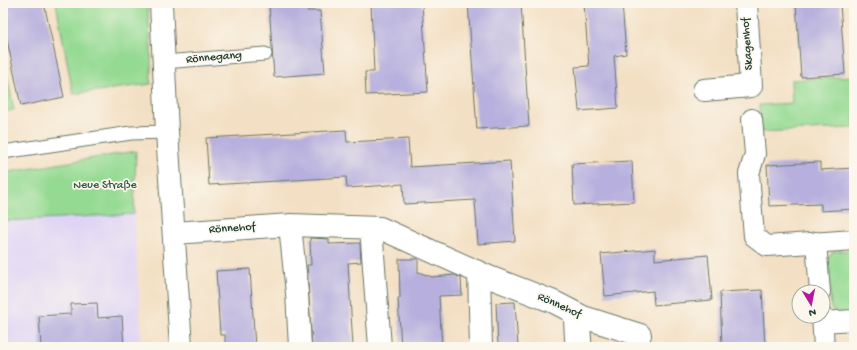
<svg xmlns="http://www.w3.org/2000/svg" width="857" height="350" font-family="'Gochi Hand',sans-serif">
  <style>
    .built { fill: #dfd4f5 }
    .green { fill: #95da93; stroke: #5a8c64 }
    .building { fill: #b7b0de }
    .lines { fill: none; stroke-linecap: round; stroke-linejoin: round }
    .service-casing { stroke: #697666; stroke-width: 15 }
    .pedestrian-casing { stroke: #697666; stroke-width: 22 }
    .minor-casing { stroke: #697666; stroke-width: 24 }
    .service { stroke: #fff; stroke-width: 13 }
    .pedestrian { stroke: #fff; stroke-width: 20 }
    .minor { stroke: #fff; stroke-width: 22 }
    .labels { text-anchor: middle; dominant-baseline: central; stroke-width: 3.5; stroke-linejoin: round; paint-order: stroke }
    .street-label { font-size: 12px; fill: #1f3d34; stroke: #fbf7ec }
    .park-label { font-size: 12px; fill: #375c47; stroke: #fbf7ec }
  </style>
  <rect width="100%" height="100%" fill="#fbf7ec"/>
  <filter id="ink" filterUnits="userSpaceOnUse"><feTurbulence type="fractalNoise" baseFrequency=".025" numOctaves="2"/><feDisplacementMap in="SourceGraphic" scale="8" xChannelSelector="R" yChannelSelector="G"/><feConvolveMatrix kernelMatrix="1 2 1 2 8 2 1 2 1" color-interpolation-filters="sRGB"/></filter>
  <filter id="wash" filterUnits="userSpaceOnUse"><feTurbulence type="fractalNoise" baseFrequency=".012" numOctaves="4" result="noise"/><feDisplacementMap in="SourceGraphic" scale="16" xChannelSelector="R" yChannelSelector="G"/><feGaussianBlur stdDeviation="0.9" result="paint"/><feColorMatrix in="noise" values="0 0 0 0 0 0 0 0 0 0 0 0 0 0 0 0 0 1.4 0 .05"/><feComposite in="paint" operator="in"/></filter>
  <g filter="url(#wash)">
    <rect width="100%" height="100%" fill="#f3dfc3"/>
    <path class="built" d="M134 214 142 347H3V221Z"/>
    <path class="green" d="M56 3H147L151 47V84L73 94Z
      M3 56 14 110 3 112Z
      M854 76V128L761 132 759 105 792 103 791 80Z
      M136 151 134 214 3 221V173Z
      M854 250V315L840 316 831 309 828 258 834 251Z"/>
    <g id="blocks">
      <path class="building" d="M3 3H44L64 97 21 106 3 21Z
        M269 3H307V11H320L325 73 274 77Z
        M371 3H422L428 92 366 95 365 72H374Z
        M468 3H521L529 126 477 129Z
        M584 3H622L626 54 614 56 618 108 579 111 575 67 589 66Z
        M796 3H840L845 74 801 77Z
        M346 130 347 142 408 139 410 167 510 161 515 241 478 244 475 200 404 204 403 184 347 188 346 177 209 185 206 138Z
        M632 161 634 202 574 205 572 164Z
        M820 162V170L854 168V209L821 211V204L769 206 767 165Z
        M310 238 329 239V244L360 243 361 262 348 263 353 347H312L307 265H311Z
        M655 249V260L708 255 712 300 654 305 653 291 605 296 601 254Z
        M399 259H418V272L432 277 455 275 461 278 462 295 439 296 442 347H401L398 298H400Z
        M250 269 255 347H225V335H220L216 271Z
        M762 290 765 347H722L720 292Z
        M515 302 518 347H498L496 303Z
        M97 303 98 318 122 316 124 347H41L39 316 71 314V304Z"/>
    </g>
  </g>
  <g filter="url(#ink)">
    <use href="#blocks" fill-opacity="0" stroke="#697666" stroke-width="1"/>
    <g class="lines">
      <g class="service-casing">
        <path id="service" d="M164 62 265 54
          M3 152 131 133 167 132
          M570 311 572 347
          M583 317 585 347"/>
      </g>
      <g class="pedestrian-casing">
        <path id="pedestrian" d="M752 119 755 154 749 174 754 236 767 246 854 240
          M816 242 820 292
          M822 316 824 347
          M822 322 854 320"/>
      </g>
      <g class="minor-casing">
        <path id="minor" d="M161 3 167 132 181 347
          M704 90 751 86 746 3
          M290 225 297 293 300 347
          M371 228 380 347
          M174 233 290 225 380 228 489 277 554 302 583 317 640 335
          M479 272 481 347"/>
      </g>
      <use href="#service" class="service"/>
      <use href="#pedestrian" class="pedestrian"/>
      <use href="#minor" class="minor"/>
    </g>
  </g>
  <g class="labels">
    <g class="street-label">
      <text transform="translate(748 44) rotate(-94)">Skagenhof</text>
      <text transform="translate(214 58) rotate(-5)">Rönnegang</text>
      <text transform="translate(232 229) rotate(-4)">Rönnehof</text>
      <text transform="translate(559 306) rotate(24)">Rönnehof</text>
    </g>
    <g class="park-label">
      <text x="105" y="186">Neue Straße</text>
    </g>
  </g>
  <rect width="857" height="350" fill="none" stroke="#fbf7ec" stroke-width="16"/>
  <g transform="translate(811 304) rotate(170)"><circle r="19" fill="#fbf7ec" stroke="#a3ada2"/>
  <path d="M0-3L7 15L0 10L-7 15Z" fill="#b5179e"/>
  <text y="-6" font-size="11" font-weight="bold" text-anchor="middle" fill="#1f3d34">N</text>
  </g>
</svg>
